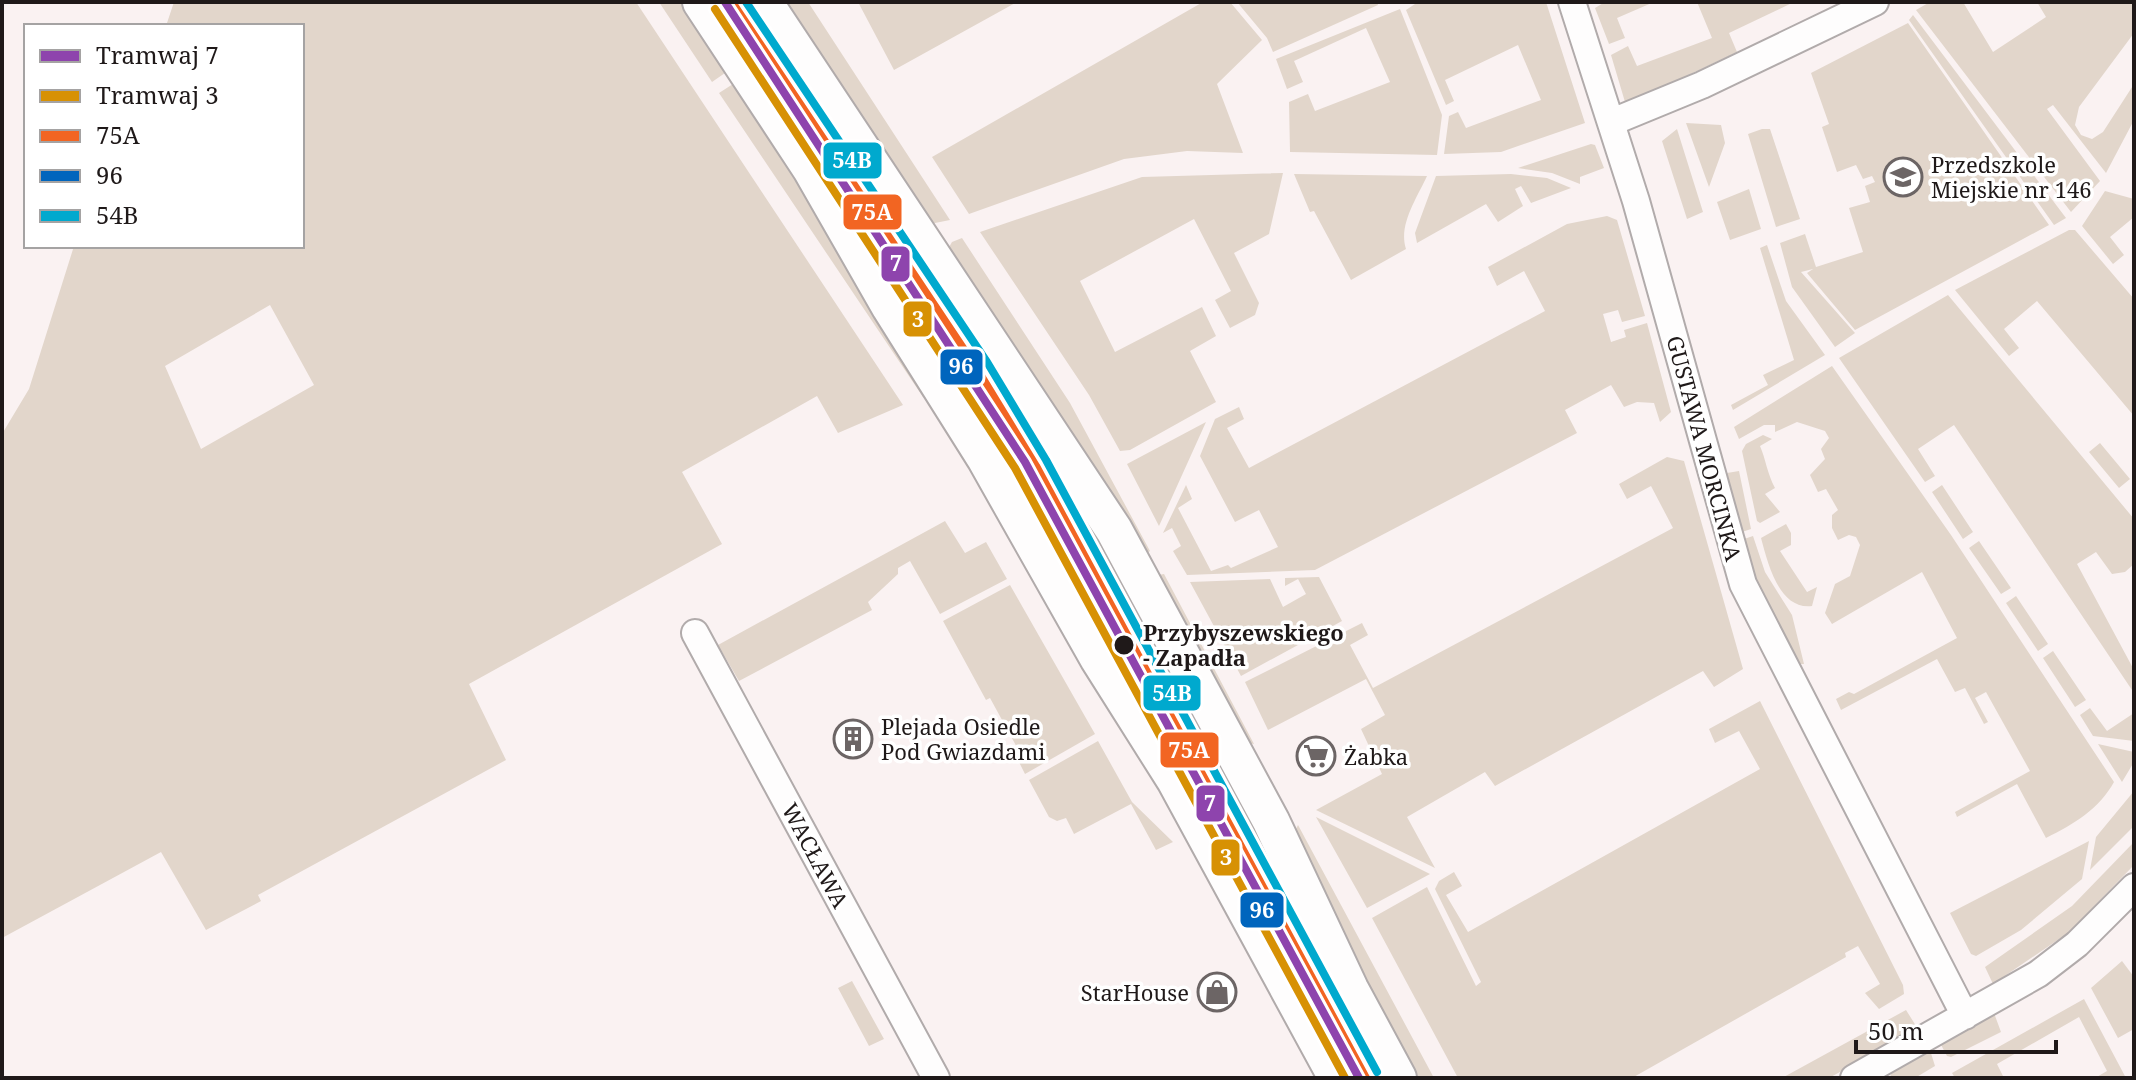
<svg xmlns="http://www.w3.org/2000/svg" width="2136" height="1080" font-family="'Noto Serif',serif">
  <style>
    .green { fill: #e2d6cb; fill-rule: evenodd }
    .lines { fill: none; stroke-linecap: round; stroke-linejoin: round }
    .minor-casing { stroke: #b1abab; stroke-width: 30 }
    .secondary-casing { stroke: #b1abab; stroke-width: 40 }
    .minor { stroke: #fefdfd; stroke-width: 26 }
    .secondary { stroke: #fefdfd; stroke-width: 36 }
    .bus-1-casing { stroke: #fff; stroke-width: 14 }
    .bus-2-casing { stroke: #fff; stroke-width: 14 }
    .bus-3-casing { stroke: #fff; stroke-width: 14 }
    .bus-1 { stroke: #f26522; stroke-width: 8 }
    .bus-2 { stroke: #0065bd; stroke-width: 8 }
    .bus-3 { stroke: #00a9ce; stroke-width: 8 }
    .tram-1-casing { stroke: #fff; stroke-width: 14 }
    .tram-2-casing { stroke: #fff; stroke-width: 14 }
    .tram-1 { stroke: #8e44ad; stroke-width: 8 }
    .tram-2 { stroke: #d79104; stroke-width: 8 }
    .stop-dot { fill: #1f1919; stroke: #fff; stroke-width: 3 }
    .labels { text-anchor: middle; dominant-baseline: central; stroke-width: 7; stroke-linejoin: round; paint-order: stroke }
    .poi-label { font-size: 22px; fill: #1f1919; stroke: #fff; text-anchor: start }
    .street-label { font-size: 22px; fill: #1f1919; stroke: #fff }
    .stop-label { font-size: 22px; font-weight: bold; fill: #1f1919; stroke: #fff; text-anchor: start }
    .line-badge { stroke: #fff; stroke-width: 3 }
    .badge-label { font-size: 22px; text-anchor: middle; font-weight: bold; fill: #fff }
  </style>
  <rect width="100%" height="100%" fill="#faf2f2"/>
  <path class="green" d="M174 2H636L903 405 838 433 817 396 682 472 722 544 469 684 506 760 258 895 261 901 206 930 161 852 2 938V434L29 389 74 246H302V26H166ZM270 305 314 385 201 449 165 366Z
    M659 2H681L725 73 712 82Z
    M785 2H808L950 220 930 224Z
    M858 2H1017L894 70Z
    M1203 2H1230L1262 40 1217 84 1243 153 1187 151 1124 159 969 214 932 157Z
    M1237 2H1377L1378 5 1273 52 1267 38Z
    M1418 2H1546L1585 123 1501 152 1444 154 1449 116 1458 112 1466 128 1541 100 1518 45 1445 80 1454 101 1446 105 1406 10Z
    M1605 2H1654L1617 18 1625 38 1609 44 1595 8Z
    M1697 2H1794L1729 33 1737 52 1632 102H1625L1611 55 1628 46 1637 66 1712 38Z
    M1930 2H1963L1993 52 2046 17 2037 2H2134V33L2079 107 2075 125 2081 135 2092 139 2103 132 2134 84V120L2106 173 2053 105 2047 109 2100 181 2071 212 1916 10Z
    M1400 9 1442 115 1437 155 1290 152 1289 102 1308 94 1315 111 1390 82 1366 28 1294 61 1303 82 1287 89 1276 59Z
    M1913 15 2066 218 2054 225 1909 20Z
    M1908 23 2049 225 1855 330 1807 273 1813 269 1801 272 1855 333 1835 347 1792 287 1780 243 1805 234 1816 267 1863 252 1849 208 1870 202 1865 186 1875 182 1872 176 1863 179 1856 165 1837 172 1822 127 1829 124 1811 73Z
    M733 84 810 197 925 396 923 397 719 93Z
    M1686 123 1721 125 1725 143 1709 187Z
    M1677 129 1703 212 1687 219 1662 141Z
    M1762 129H1770L1800 219 1776 227 1748 134Z
    M1591 144 1595 145 1604 168 1580 177V184L1552 173 1518 168Z
    M1283 173 1269 234 1234 253 1259 303 1255 315 1230 328 1215 300 1231 291 1194 219 1080 281 1115 352 1202 307 1216 336 1190 351 1216 402 1130 450 1120 451 1089 395 980 232 1142 177Z
    M1294 174 1427 176C1417 198 1398 225 1406 249L1351 280 1314 211 1310 212Z
    M1511 174 1547 178 1571 188 1531 203 1521 186 1515 189 1523 206 1498 222 1486 204 1417 243 1415 233 1436 176Z
    M1749 189 1761 229 1730 240 1717 202Z
    M2105 191 2134 199V217L2110 237 2124 255 2113 264 2082 226Z
    M1607 216 1617 220 1645 316 1622 322 1618 310 1603 314 1611 342 1626 337 1624 330 1647 323 1671 412 1660 422 1654 403 1637 402 1624 407 1611 385 1565 410 1577 433 1315 570 1187 575 1173 551 1181 546 1172 528 1163 533 1186 485 1192 499 1178 508 1211 571 1228 565 1231 568 1278 547 1259 510 1235 522 1200 456 1215 419 1239 407 1244 419 1227 428 1249 468 1545 311 1524 271 1497 286 1488 267 1567 224Z
    M2069 230H2075L2134 299V416L2037 301 2004 329 2019 348 2009 356 1955 290Z
    M962 238 1070 403 1150 551 1146 554 948 249 952 242Z
    M1767 245 1786 301 1825 355 1733 410 1731 405 1768 385 1763 375 1794 360 1760 248Z
    M1948 295 2134 519V564L2125 572 2112 574 2096 552 2077 564 2134 670V693L1954 425 1918 449 1935 476 1925 482 1839 358Z
    M1832 366 1951 535 2114 782C2099 809 2074 824 2046 838L2017 784 1957 817 1955 812 2030 771 1986 692 1975 698 1988 722 1984 724 1965 688 1955 692 1937 659 1841 710 1836 699 1849 692 1854 694 1957 638 1922 572 1832 624 1825 613 1835 584 1850 576 1860 545 1856 537 1849 535 1838 540 1832 528V515L1838 510 1826 489 1818 492 1810 475 1825 459 1821 449 1829 438 1825 431 1797 422 1775 432V425H1764L1739 439 1734 427Z
    M1206 422 1159 526 1127 464Z
    M1763 435 1772 439 1760 446C1766 460 1767 473 1775 488L1765 494 1780 512 1760 523 1757 521 1742 451 1746 444Z
    M2100 443 2130 479 2119 488 2089 452Z
    M1667 457 1684 461 1743 669 1714 687 1703 671 1495 786 1485 772 1407 817 1435 868 1316 810 1382 774 1361 729 1385 715 1366 679 1268 730 1245 682 1362 623 1368 635 1350 645 1373 688 1673 528 1651 486 1627 499 1619 484Z
    M1739 471 1751 529 1742 532 1727 473Z
    M1942 485 1973 532 1963 539 1932 492Z
    M945 521 965 553 986 542 1007 579 940 614 910 561 898 568V574L868 602 872 610 739 681 718 645Z
    M1786 524 1791 533V545L1780 551 1807 592 1817 587 1812 606C1779 610 1768 564 1761 538Z
    M1753 536 1765 572 1792 615 1804 664H1800L1753 573 1744 539Z
    M1979 541 2011 588 2001 594 1969 548Z
    M1164 574 1254 744 1249 743 1158 575Z
    M1319 577 1342 621 1241 676 1190 582 1270 579 1283 607 1306 594 1298 579 1285 586V578Z
    M1010 585 1095 734 1025 774 1016 756 1020 753 990 698 986 700 943 621Z
    M2016 596 2048 644 2038 651 2006 603Z
    M2053 651 2086 700 2075 707 2043 658Z
    M1760 701 1903 985 1904 994 1879 1009 1865 993 1880 984 1858 946 1845 953 1846 957 1632 1078H1458L1372 918 1427 887 1476 986 1481 982 1435 889 1439 881 1454 872 1462 886 1446 895 1468 932 1760 769 1739 731 1715 743 1709 729Z
    M2090 708 2107 731 2134 713V741L2093 736 2080 715Z
    M1098 741 1132 802 1173 842 1156 850 1131 804 1074 834 1066 818 1057 821 1049 817 1029 780Z
    M2098 744 2134 752V762L2122 782Z
    M2134 791V826L2090 870 2096 837Z
    M1316 817 1430 874 1367 908Z
    M1298 825 1434 1078H1415L1364 983 1294 833Z
    M2089 841 2082 879 2021 930 1976 956 1971 954 1950 913Z
    M2134 842V865L2068 933 1993 984 1985 967 2072 906Z
    M2122 961 2134 977V1029L2118 1038 2091 988Z
    M852 981 884 1039 869 1046 838 988Z
    M2084 999 2126 1078H2095L2107 1071 2079 1017 1997 1064 2004 1078H1955L1952 1073Z
    M1906 1010 1918 1029 1829 1078H1782Z
    M1994 1013 2001 1032 1951 1057 1947 1056 1940 1043Z
    M1930 1050 1935 1066 1915 1078H1890L1892 1070Z"/>
  <g class="lines">
    <g class="minor-casing">
      <path id="minor" d="M1572 2 1636 201 1743 584 1965 1016
        M1612 122 1702 85 1875 2
        M695 633 936 1078
        M1854 1078 2038 974 2077 944 2134 887"/>
    </g>
    <g class="secondary-casing">
      <path id="secondary" d="M701 2 811 169 890 307 985 458 1098 658 1175 780 1337 1078
        M764 2 1114 530 1271 821 1350 989 1398 1078"/>
    </g>
    <use href="#minor" class="minor"/>
    <use href="#secondary" class="secondary"/>
    <g class="bus-1-casing">
      <path id="bus-1" d="M732 2 977 369 1036 466 1366 1078"/>
    </g>
    <g class="bus-2-casing">
      <path id="bus-2" d="M722 9 967 375 1026 472 1352 1078"/>
    </g>
    <g class="bus-3-casing">
      <path id="bus-3" d="M746 2 987 362 1046 460 1377 1072"/>
    </g>
    <use href="#bus-1" class="bus-1"/>
    <use href="#bus-2" class="bus-2"/>
    <use href="#bus-3" class="bus-3"/>
    <g class="tram-1-casing">
      <path id="tram-1" d="M725 2 1025 462 1359 1078"/>
    </g>
    <g class="tram-2-casing">
      <path id="tram-2" d="M715 9 1015 468 1345 1078"/>
    </g>
    <use href="#tram-1" class="tram-1"/>
    <use href="#tram-2" class="tram-2"/>
  </g>
  <defs>
    <g id="school-ring" transform="scale(2)"><circle r="9.5" fill="#fff" stroke="#6c6565" stroke-width="1.5"/><path d="M0-5L7-2L0 1L-7-2ZM-4 1L0 2.5L4 1V4Q0 6-4 4Z" fill="#6c6565"/></g>
    <g id="building-ring" transform="scale(2)"><circle r="9.5" fill="#fff" stroke="#6c6565" stroke-width="1.5"/><path d="M-4-6H4V6H1V3H-1V6H-4ZM-2.5-4.3h1.7v1.8h-1.7ZM.8-4.3h1.7v1.8H.8ZM-2.5-1h1.7V.8h-1.7ZM.8-1h1.7V.8H.8Z" fill="#6c6565"/></g>
    <g id="supermarket-ring" transform="scale(2)"><circle r="9.5" fill="#fff" stroke="#6c6565" stroke-width="1.5"/><path d="M-6-5.5h2.5l.6 2H6L4.5 2H-2.5L-4.4-4H-6ZM-1.5 3.2a1.3 1.3 0 1 0 .1 0ZM3 3.2a1.3 1.3 0 1 0 .1 0Z" fill="#6c6565"/></g>
    <g id="shop-ring" transform="scale(2)"><circle r="9.5" fill="#fff" stroke="#6c6565" stroke-width="1.5"/><path d="M-5-2.5h2.3a2.7 3.5 0 0 1 5.4 0H5L5.5 6h-11ZM-1.5-2.5h3a1.5 2.3 0 0 0-3 0Z" fill="#6c6565"/></g>
  </defs>
  <g fill-rule="evenodd">
    <use href="#school-ring" x="1903" y="177"/>
    <use href="#building-ring" x="853" y="739"/>
    <use href="#supermarket-ring" x="1316" y="756"/>
    <use href="#shop-ring" x="1217" y="992"/>
  </g>
  <circle class="stop-dot" cx="1124" cy="645" r="11"/>
  <g class="labels">
    <g class="poi-label">
      <text x="1931" y="164">Przedszkole<tspan x="1931" dy="25">Miejskie nr 146</tspan></text>
      <text x="881" y="726">Plejada Osiedle<tspan x="881" dy="25">Pod Gwiazdami</tspan></text>
      <text x="1344" y="756">Żabka</text>
      <text x="1189" y="992" text-anchor="end">StarHouse</text>
    </g>
    <g class="street-label">
      <text transform="translate(1705 448) rotate(75)">GUSTAWA MORCINKA</text>
      <text transform="translate(816 855) rotate(62)">WACŁAWA</text>
    </g>
    <g class="stop-label">
      <text x="1143" y="632">Przybyszewskiego<tspan x="1143" dy="25">- Zapadła</tspan></text>
    </g>
  </g>
  <g class="line-badge">
    <rect x="822" y="141" width="61" height="39" rx="8" fill="#00a9ce"/>
    <rect x="842" y="193" width="61" height="38" rx="8" fill="#f26522"/>
    <rect x="880" y="245" width="31" height="38" rx="8" fill="#8e44ad"/>
    <rect x="902" y="300" width="31" height="38" rx="8" fill="#d79104"/>
    <rect x="939" y="348" width="45" height="38" rx="8" fill="#0065bd"/>
    <rect x="1142" y="674" width="60" height="38" rx="8" fill="#00a9ce"/>
    <rect x="1159" y="731" width="61" height="38" rx="8" fill="#f26522"/>
    <rect x="1195" y="784" width="31" height="39" rx="8" fill="#8e44ad"/>
    <rect x="1210" y="838" width="31" height="39" rx="8" fill="#d79104"/>
    <rect x="1239" y="891" width="46" height="38" rx="8" fill="#0065bd"/>
  </g>
  <g class="badge-label">
    <text x="852" y="168">54B</text>
    <text x="872" y="220">75A</text>
    <text x="896" y="271">7</text>
    <text x="918" y="327">3</text>
    <text x="961" y="374">96</text>
    <text x="1172" y="701">54B</text>
    <text x="1189" y="758">75A</text>
    <text x="1210" y="811">7</text>
    <text x="1226" y="865">3</text>
    <text x="1262" y="918">96</text>
  </g>
  <rect width="2136" height="1080" fill="none" stroke="#1f1919" stroke-width="8"/>
  <rect x="24" y="24" width="280" height="224" fill="#ffffff" stroke="#a5a3a3" stroke-width="2"/>
  <rect x="40" y="50" width="40" height="12" fill="#8e44ad" stroke="#a5a3a3" stroke-width="2"/>
  <text x="96" y="64" font-size="24" fill="#1f1919">Tramwaj 7</text>
  <rect x="40" y="90" width="40" height="12" fill="#d79104" stroke="#a5a3a3" stroke-width="2"/>
  <text x="96" y="104" font-size="24" fill="#1f1919">Tramwaj 3</text>
  <rect x="40" y="130" width="40" height="12" fill="#f26522" stroke="#a5a3a3" stroke-width="2"/>
  <text x="96" y="144" font-size="24" fill="#1f1919">75A</text>
  <rect x="40" y="170" width="40" height="12" fill="#0065bd" stroke="#a5a3a3" stroke-width="2"/>
  <text x="96" y="184" font-size="24" fill="#1f1919">96</text>
  <rect x="40" y="210" width="40" height="12" fill="#00a9ce" stroke="#a5a3a3" stroke-width="2"/>
  <text x="96" y="224" font-size="24" fill="#1f1919">54B</text>
  <path d="M1856 1040v12h200v-12" fill="none" stroke="#1f1919" stroke-width="4"/>
  <text x="1868" y="1040" font-size="24" fill="#1f1919" stroke="#ffffff" stroke-width="6" paint-order="stroke">50 m</text>
</svg>
